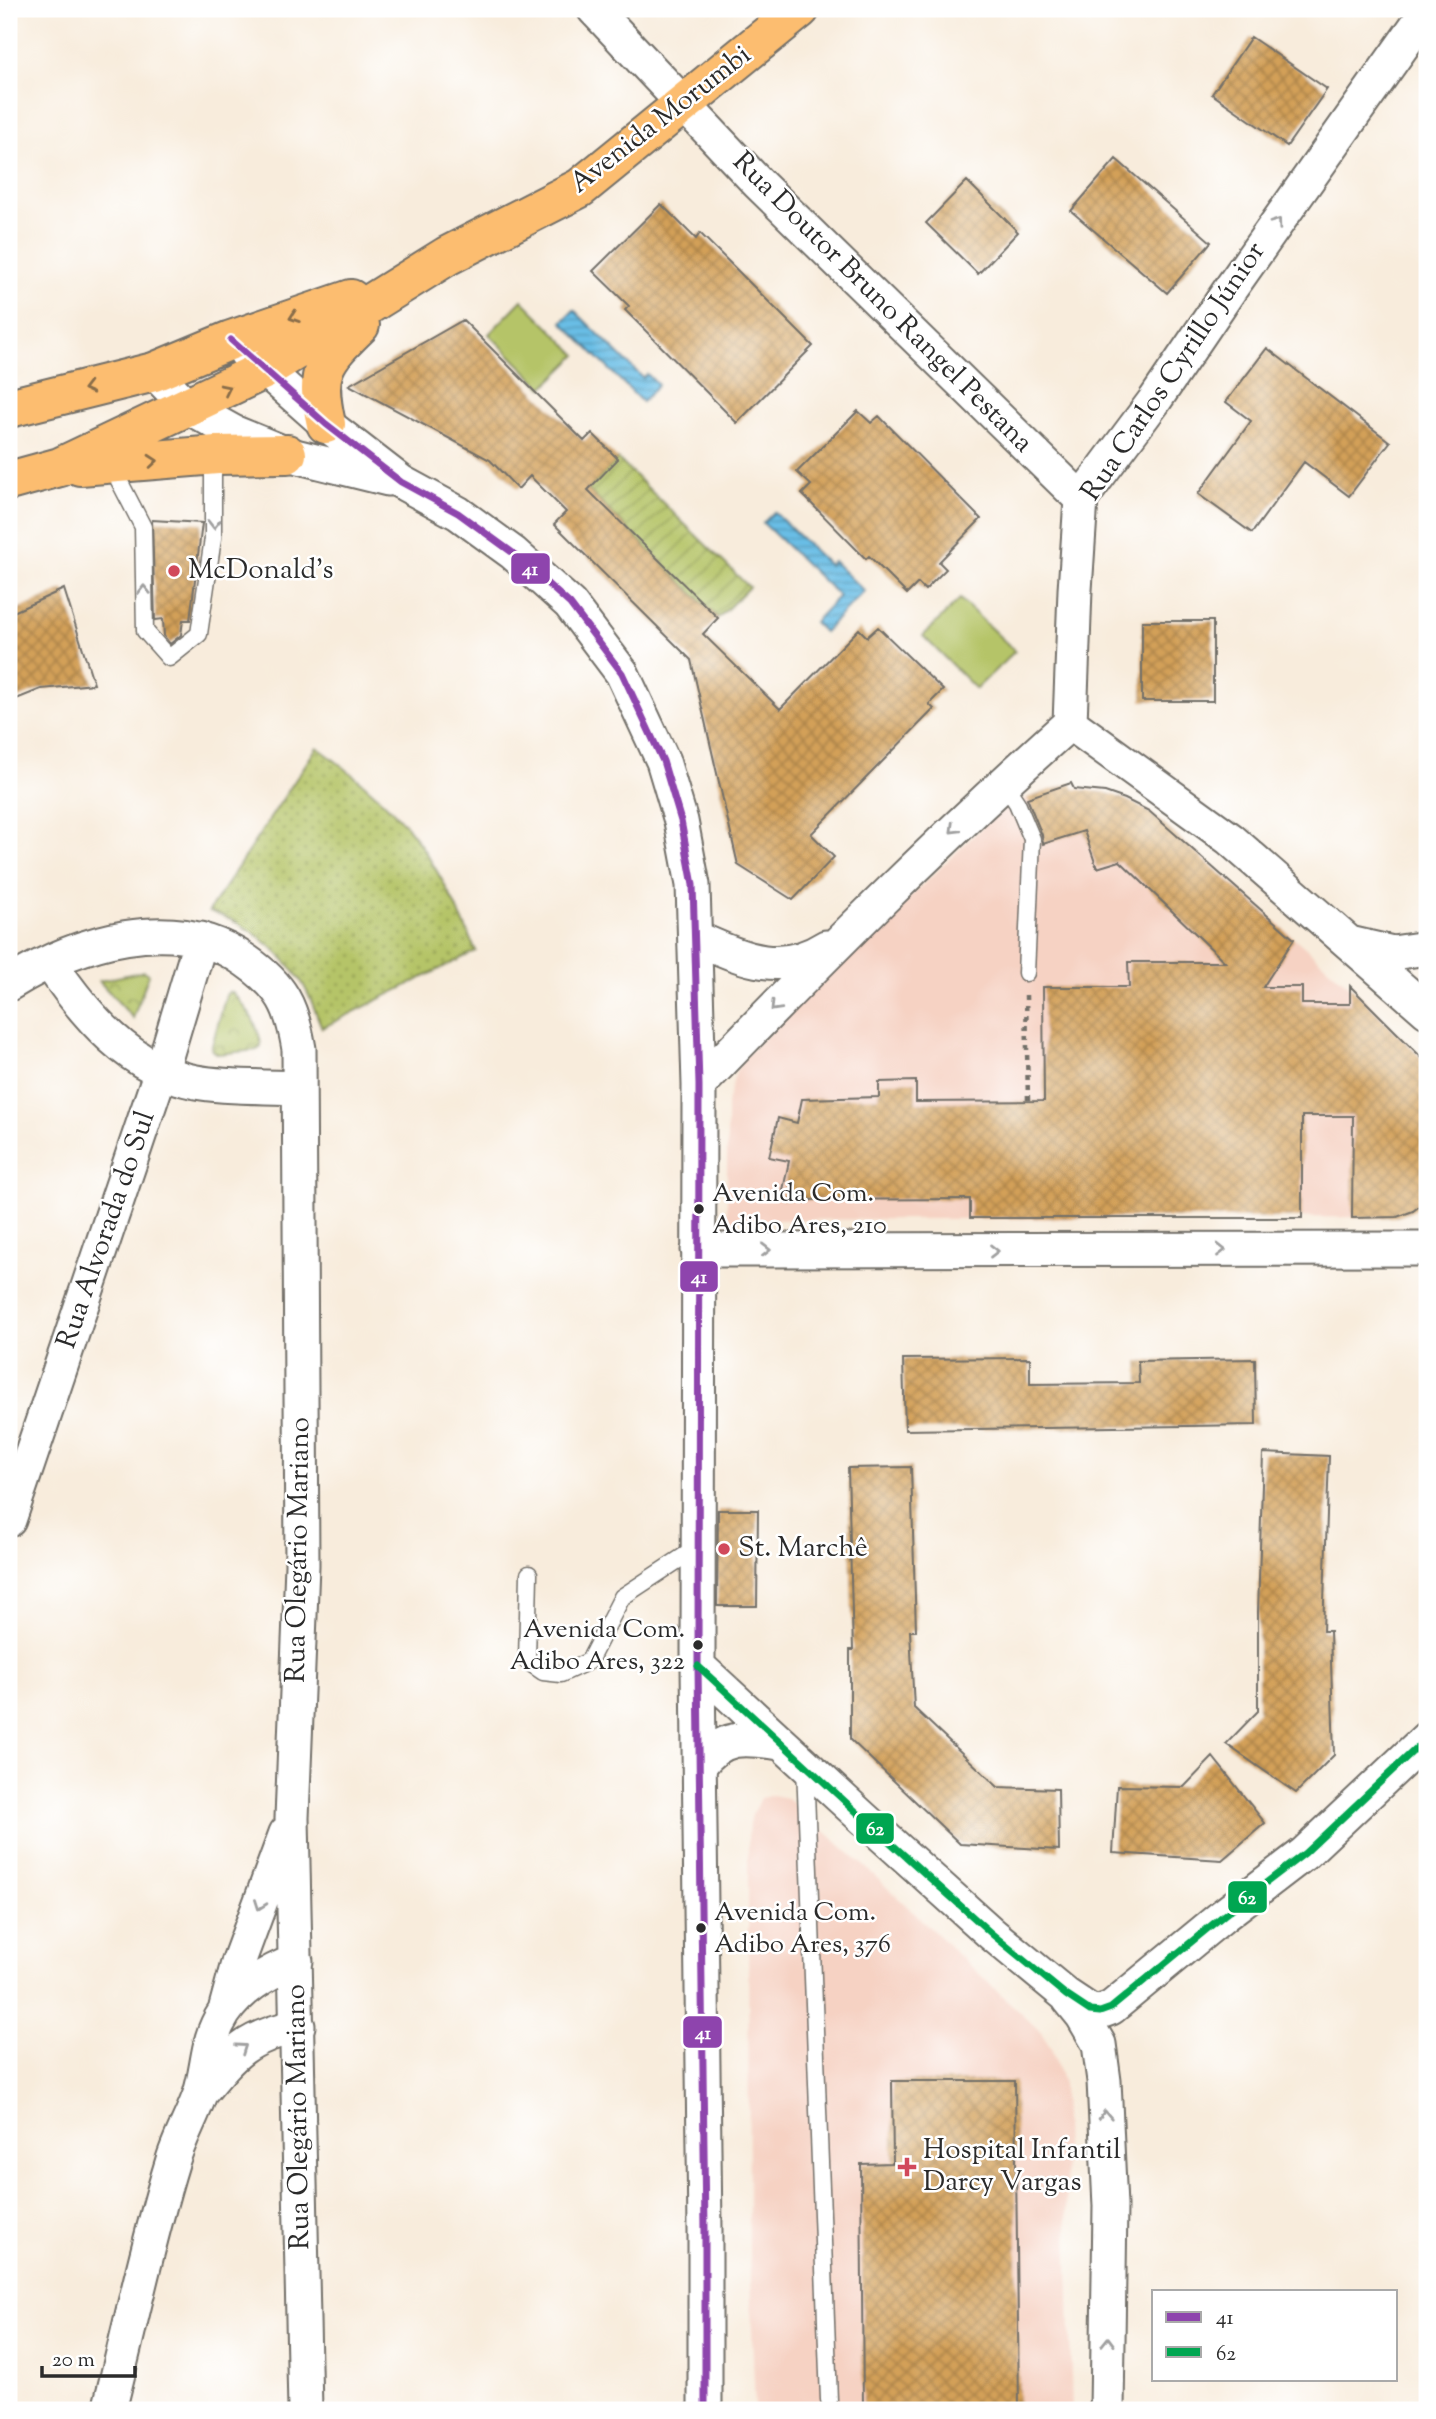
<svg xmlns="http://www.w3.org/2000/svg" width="1436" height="2419" font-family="'Sorts Mill Goudy',serif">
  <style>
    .built { fill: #f6d2c3 }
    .grass { fill: url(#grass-dots); stroke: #707849; stroke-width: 2 }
    .park { fill: url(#park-crowns); stroke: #707849; stroke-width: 2 }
    .garden { fill: url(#garden-furrows); stroke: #707849; stroke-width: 2 }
    .pitch { fill: #b5c467; stroke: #707849; stroke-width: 2 }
    .water { fill: url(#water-rules); stroke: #4a7488; stroke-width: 2 }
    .building { fill: url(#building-cross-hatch) }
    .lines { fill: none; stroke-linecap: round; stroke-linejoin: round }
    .lane-casing { stroke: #736f69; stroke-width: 19 }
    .street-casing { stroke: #736f69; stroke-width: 37 }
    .primary-casing { stroke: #736f69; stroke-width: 42 }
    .path { stroke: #736f69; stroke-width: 4.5; stroke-dasharray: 5 5; stroke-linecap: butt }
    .lane { stroke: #fff; stroke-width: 16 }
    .street { stroke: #fff; stroke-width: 33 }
    .primary { stroke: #fcbd6f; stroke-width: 38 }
    .bus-1-casing { stroke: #fff; stroke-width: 12 }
    .bus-2-casing { stroke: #fff; stroke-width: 12 }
    .bus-1 { stroke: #8e44ad; stroke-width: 7 }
    .bus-2 { stroke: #00a651; stroke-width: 7 }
    .oneway { stroke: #a0a0a0 }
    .oneway2 { stroke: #896d4a }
    .poi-dot { fill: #d1495b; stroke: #fff; stroke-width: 2.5 }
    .bus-dot { fill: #2b2b2b; stroke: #fff; stroke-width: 2.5 }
    .labels { text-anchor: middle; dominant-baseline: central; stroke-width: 5; stroke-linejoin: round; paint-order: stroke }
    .bus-label { font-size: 26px; fill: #2b2b2b; stroke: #fff; text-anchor: start }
    .street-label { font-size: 28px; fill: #2b2b2b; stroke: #fff }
    .poi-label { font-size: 28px; fill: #2b2b2b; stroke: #fff; text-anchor: start }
    .line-badge { stroke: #fff; stroke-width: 2.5 }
    .badge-label { font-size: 19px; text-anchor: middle; font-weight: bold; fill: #fff }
  </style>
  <defs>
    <pattern id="grass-dots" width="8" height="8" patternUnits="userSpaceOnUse" patternTransform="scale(1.75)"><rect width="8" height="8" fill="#b5c467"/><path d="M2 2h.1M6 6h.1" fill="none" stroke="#939f55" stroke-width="1.8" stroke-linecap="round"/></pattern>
    <pattern id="park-crowns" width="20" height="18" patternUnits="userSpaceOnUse" patternTransform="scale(1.75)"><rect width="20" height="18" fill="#b5c467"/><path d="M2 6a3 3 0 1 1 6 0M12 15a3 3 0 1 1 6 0" fill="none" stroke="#939f55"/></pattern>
    <pattern id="garden-furrows" width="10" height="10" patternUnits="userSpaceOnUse" patternTransform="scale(1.75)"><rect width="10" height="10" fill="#b5c467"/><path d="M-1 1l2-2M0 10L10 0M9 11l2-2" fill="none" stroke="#939f55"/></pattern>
    <pattern id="water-rules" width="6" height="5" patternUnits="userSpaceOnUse" patternTransform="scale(1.75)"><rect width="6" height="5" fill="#69bee6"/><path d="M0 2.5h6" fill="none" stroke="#579bbb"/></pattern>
    <pattern id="building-cross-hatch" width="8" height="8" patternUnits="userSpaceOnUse" patternTransform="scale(1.75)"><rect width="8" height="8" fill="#d3a059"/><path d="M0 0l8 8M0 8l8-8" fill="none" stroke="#ab834a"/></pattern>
  </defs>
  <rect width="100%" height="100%" fill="#fff"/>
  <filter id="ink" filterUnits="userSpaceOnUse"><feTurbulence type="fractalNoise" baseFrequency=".0143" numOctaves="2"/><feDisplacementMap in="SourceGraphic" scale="14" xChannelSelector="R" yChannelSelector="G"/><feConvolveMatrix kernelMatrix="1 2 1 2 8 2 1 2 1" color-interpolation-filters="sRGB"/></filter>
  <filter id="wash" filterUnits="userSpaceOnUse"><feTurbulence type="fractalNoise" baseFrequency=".00686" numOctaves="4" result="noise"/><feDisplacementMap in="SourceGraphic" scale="28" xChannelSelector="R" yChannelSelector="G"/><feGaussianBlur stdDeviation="1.57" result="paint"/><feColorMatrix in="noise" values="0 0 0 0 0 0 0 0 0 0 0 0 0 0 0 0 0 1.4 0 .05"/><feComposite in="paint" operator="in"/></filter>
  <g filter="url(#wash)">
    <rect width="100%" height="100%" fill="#f8ecdc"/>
    <path class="built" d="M1071 783 1074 789 1105 792 1125 799 1149 811 1363 998 1426 1062 1427 1199 1413 1211 1397 1217 727 1220V1103L736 1071 745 1057 997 813 1027 798Z
      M772 1795 787 1798 862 1864 1040 2031 1051 2048 1063 2083 1072 2410H755L749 2251 748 1834 752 1814 760 1799Z"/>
    <path class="grass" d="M317 747C347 769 377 793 402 821 431 854 459 910 476 951L322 1028C315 1012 310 993 299 978 278 948 244 921 209 911Z"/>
    <path class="park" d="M144 971 149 974 133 1018 99 981Z
      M229 992 233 993C246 1007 260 1027 261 1047L257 1050 218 1054 211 1049 226 995Z"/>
    <path class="garden" d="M618 459 749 587 718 618 588 490Z"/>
    <path class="pitch" d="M522 300 577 355 543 388 489 334Z
      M960 599 1015 651 976 689 923 636Z"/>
    <path class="water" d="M574 310 643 378 647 374 658 385 642 402 562 322Z
      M774 512 829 565 833 561 864 591 824 632 814 622 839 596 763 523Z"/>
    <g id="blocks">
      <path class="building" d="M1251 37 1327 89 1287 146 1212 94Z
        M1116 159 1211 242 1167 293 1071 211Z
        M967 181 1018 232 978 274 926 223Z
        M661 204 696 239 700 233 813 346 737 423 625 310 629 306 593 271Z
        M463 320 584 441 592 433 618 459 588 490 718 618 703 634 780 709 859 629 867 637 878 627 943 690 929 704 934 709 811 834 834 857 793 900 738 865 691 660 554 524 566 512 530 476 518 489 490 460 349 385Z
        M1267 348 1390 442 1349 496 1304 462 1252 533 1198 494 1251 421 1226 402Z
        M858 411 871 423 879 416 981 519 939 562 946 569 925 590 918 583 907 594 869 556 866 559 802 494 811 485 797 472Z
        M152 520 202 523 190 620H183L181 635 170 644 164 636 163 619 155 620Z
        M64 589 94 684 41 689 9 702V614Z
        M1142 621H1213V701H1142Z
        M1071 783 1074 789 1105 792 1125 799 1149 811 1294 939 1263 987H1302V1004H1350V986L1427 1063V1200L1413 1211 1397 1217 1352 1218 1353 1116H1302V1218H970V1199L781 1200 789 1161 769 1157 778 1118 797 1123 802 1099 879 1097V1082L916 1081V1102L1044 1101 1043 987H1129L1128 962H1225L1120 861 1097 868 1084 831 1043 844 1042 835 1027 798Z
        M1030 1358V1384L1139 1383 1138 1361 1255 1359 1256 1425 905 1430 903 1359Z
        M1263 1453 1329 1456 1323 1631H1330L1334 1755 1296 1793 1226 1744 1258 1711V1613Z
        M911 1467 916 1631H910L914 1708 998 1787 1058 1789 1059 1850 960 1844 850 1739V1650H853L848 1468Z
        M718 1510H758L757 1606H717Z
        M1213 1757 1265 1823 1222 1860 1113 1853 1117 1786 1184 1787Z
        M892 2081H1015L1019 2410H863L861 2164 893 2163Z"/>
    </g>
  </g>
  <g filter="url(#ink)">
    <use href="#blocks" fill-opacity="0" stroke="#736f69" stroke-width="2"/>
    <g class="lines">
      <g class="lane-casing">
        <path id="lane" d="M111 465 143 527 145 631 169 658 199 634 213 538V456
          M1003 782 1017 803 1032 839 1026 973
          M529 1574 527 1661 543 1672 561 1674 589 1661 622 1597 698 1547
          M805 1766 829 2400"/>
      </g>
      <g class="street-casing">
        <path id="street" d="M594 9 758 183 1081 499
          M246 353 326 424 401 482 458 513 513 553 570 604 622 673 663 761 681 821 693 885 699 1085 698 1666 705 2230V2410
          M154 372 188 407 233 432 287 454 388 479
          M1070 723 1230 839 1427 1011
          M696 938C742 958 779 977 826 947
          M1354 944 1393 953 1427 948
          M50 963C85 1015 131 1070 196 1082 229 1088 266 1086 299 1088
          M9 984C76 942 175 910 246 961 282 986 292 1006 299 1049L302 1565 292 1818 305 2410
          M699 1085C819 961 941 838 1070 723L1075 590 1081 499 1155 400 1231 288 1427 11
          M698 1250 1427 1249
          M9 1520 167 1053 201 939
          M698 1666 863 1818 992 1934 1066 1995 1090 2011 1100 2012 1111 2008 1224 1915 1305 1853 1427 1738
          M700 1765C723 1734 745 1738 780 1743
          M1069 1999 1082 2015 1099 2044 1104 2081 1110 2206 1107 2410
          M226 2007 238 1963 286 1833
          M202 2091C234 2052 247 2037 298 2026
          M109 2410C130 2328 147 2244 172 2163 179 2139 192 2117 200 2094 209 2066 206 2040 224 2013 242 1987 267 1972 296 1961"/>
      </g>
      <g class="primary-casing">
        <path id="primary" d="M9 408 154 372 231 340 351 299
          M326 424C314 370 323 361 360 325
          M80 466 217 455 287 454
          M9 481 60 467 264 370 447 256 580 188 800 9"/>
      </g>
      <path class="path" d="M1026 995 1028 1101"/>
      <use href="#lane" class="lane"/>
      <use href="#street" class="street"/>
      <use href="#primary" class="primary"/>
      <g class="bus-1-casing">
        <path id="bus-1" d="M231 340 326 424 401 482 458 513 513 553 570 604 622 673 663 761 681 821 693 885 699 1085 698 1666 705 2230V2410"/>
      </g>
      <g class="bus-2-casing">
        <path id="bus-2" d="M698 1666 863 1818 992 1934 1066 1995 1090 2011 1100 2012 1111 2008 1224 1915 1305 1853 1427 1738"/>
      </g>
      <use href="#bus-1" class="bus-1"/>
      <use href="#bus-2" class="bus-2"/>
    </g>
    <defs><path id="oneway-chevron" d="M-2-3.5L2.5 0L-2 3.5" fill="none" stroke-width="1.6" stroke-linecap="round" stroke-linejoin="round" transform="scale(1.75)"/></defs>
    <g class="oneway">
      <use href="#oneway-chevron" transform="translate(1277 223) rotate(-54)"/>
      <use href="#oneway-chevron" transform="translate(214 524) rotate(90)"/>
      <use href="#oneway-chevron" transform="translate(144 590) rotate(-91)"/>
      <use href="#oneway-chevron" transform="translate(954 829) rotate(136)"/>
      <use href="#oneway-chevron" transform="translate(775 1007) rotate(134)"/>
      <use href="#oneway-chevron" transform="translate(766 1250)"/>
      <use href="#oneway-chevron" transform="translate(1221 1250)"/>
      <use href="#oneway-chevron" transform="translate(994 1251)"/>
      <use href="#oneway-chevron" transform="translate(260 1905) rotate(110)"/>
      <use href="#oneway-chevron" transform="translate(242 2048) rotate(-35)"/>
      <use href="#oneway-chevron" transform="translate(1105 2115) rotate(-93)"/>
      <use href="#oneway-chevron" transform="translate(1108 2342) rotate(-89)"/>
    </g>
    <g class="oneway2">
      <use href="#oneway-chevron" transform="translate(294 317) rotate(161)"/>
      <use href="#oneway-chevron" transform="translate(88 388) rotate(166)"/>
      <use href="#oneway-chevron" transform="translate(226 389) rotate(-26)"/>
      <use href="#oneway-chevron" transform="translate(153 461) rotate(-5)"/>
    </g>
  </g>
  <g class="poi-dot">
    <circle cx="174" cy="571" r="7"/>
    <circle cx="724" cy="1549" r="7"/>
    <path d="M903.5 2156.5h7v7h7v7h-7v7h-7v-7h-7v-7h7z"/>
  </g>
  <g class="bus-dot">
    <circle cx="699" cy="1209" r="6"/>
    <circle cx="698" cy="1645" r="6"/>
    <circle cx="701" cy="1928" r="6"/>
  </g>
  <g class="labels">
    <g class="bus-label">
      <text x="712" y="1194">Avenida Com.<tspan x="712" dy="32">Adibo Ares, 210</tspan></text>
      <text x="685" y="1630" text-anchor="end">Avenida Com.<tspan x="685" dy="32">Adibo Ares, 322</tspan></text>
      <text x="714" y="1913">Avenida Com.<tspan x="714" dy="32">Adibo Ares, 376</tspan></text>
    </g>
    <g class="street-label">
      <text transform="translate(661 120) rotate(-38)">Avenida Morumbi</text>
      <text transform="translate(882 303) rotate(45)">Rua Doutor Bruno Rangel Pestana</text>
      <text transform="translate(1174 372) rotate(-56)">Rua Carlos Cyrillo Júnior</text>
      <text transform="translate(107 1230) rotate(-71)">Rua Alvorada do Sul</text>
      <text transform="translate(299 1550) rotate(-89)">Rua Olegário Mariano</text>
      <text transform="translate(299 2117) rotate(-91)">Rua Olegário Mariano</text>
    </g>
    <g class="poi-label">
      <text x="188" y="571">McDonald's</text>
      <text x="738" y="1549">St. Marchê</text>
      <text x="923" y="2151">Hospital Infantil<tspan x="923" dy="32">Darcy Vargas</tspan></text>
    </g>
  </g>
  <g class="line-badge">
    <rect x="510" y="552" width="41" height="33" rx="7" fill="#8e44ad"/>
    <rect x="679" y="1260" width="40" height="33" rx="7" fill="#8e44ad"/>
    <rect x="855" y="1812" width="40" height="33" rx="7" fill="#00a651"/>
    <rect x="1227" y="1880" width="41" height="34" rx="7" fill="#00a651"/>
    <rect x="682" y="2015" width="41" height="34" rx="7" fill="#8e44ad"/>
  </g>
  <g class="badge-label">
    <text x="530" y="575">41</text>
    <text x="699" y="1283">41</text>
    <text x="875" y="1835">62</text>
    <text x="1247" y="1904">62</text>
    <text x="703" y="2039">41</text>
  </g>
  <rect width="1436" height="2419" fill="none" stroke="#fff" stroke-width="35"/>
  <rect x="1152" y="2290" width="245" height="91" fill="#ffffff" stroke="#aaaaaa" stroke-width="2"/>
  <rect x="1166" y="2312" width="35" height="10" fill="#8e44ad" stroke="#aaaaaa" stroke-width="2"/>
  <text x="1216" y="2324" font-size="21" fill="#2b2b2b">41</text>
  <rect x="1166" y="2347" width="35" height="10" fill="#00a651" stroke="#aaaaaa" stroke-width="2"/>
  <text x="1216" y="2360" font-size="21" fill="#2b2b2b">62</text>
  <path d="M42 2366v10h93v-10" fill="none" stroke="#2b2b2b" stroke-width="3.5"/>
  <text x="52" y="2366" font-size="21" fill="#2b2b2b" stroke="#ffffff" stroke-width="5" paint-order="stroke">20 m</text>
</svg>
